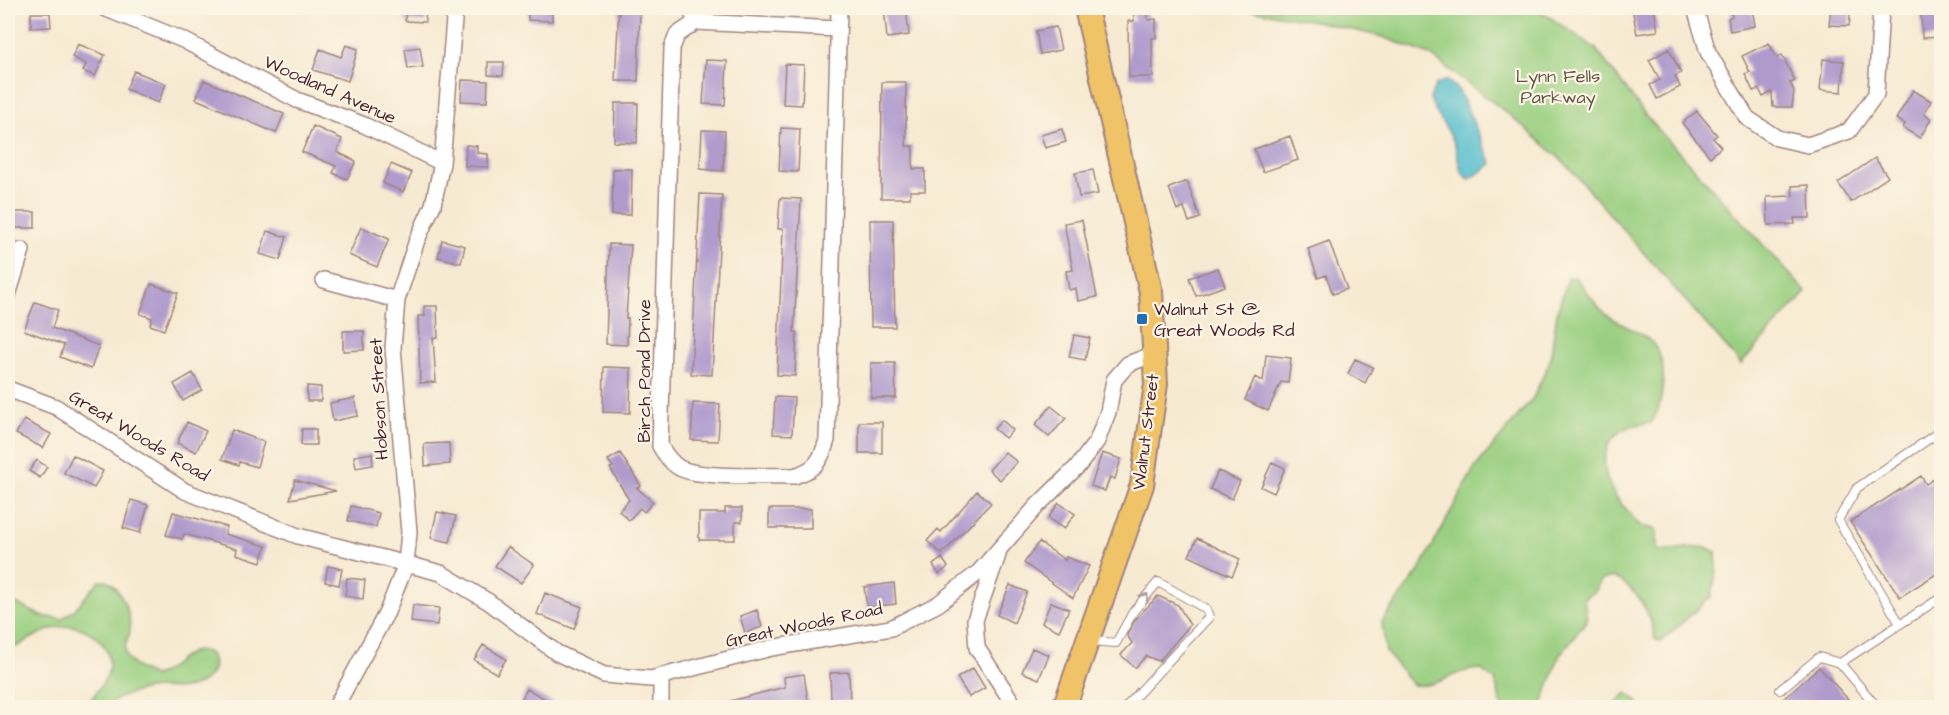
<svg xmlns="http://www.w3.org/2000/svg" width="1949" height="715" font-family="'Architects Daughter',sans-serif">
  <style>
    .green { fill: #9acf81; stroke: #727756; stroke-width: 1.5 }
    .water { fill: #52bdce; stroke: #4e6e7c; stroke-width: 1.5 }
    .building { fill: #b09bcd }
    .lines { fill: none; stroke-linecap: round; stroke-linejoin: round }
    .service-casing { stroke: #a0847e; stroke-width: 10 }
    .minor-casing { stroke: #a0847e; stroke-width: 18 }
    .primary-casing { stroke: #a0847e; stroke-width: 26 }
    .service { stroke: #fff; stroke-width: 8 }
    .minor { stroke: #fff; stroke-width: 15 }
    .primary { stroke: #f1c369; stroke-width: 22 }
    .oneway { stroke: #ae9aa0 }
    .poi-dot { fill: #1f6fb2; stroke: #fcf5e5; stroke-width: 2 }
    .labels { text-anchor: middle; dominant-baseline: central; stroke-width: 4.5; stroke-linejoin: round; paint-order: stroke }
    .park-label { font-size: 18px; fill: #625445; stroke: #fcf5e5 }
    .street-label { font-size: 18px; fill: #4a1f2b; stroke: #fcf5e5 }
    .poi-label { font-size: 18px; fill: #4a1f2b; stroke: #fcf5e5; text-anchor: start }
  </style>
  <rect width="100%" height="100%" fill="#fcf5e5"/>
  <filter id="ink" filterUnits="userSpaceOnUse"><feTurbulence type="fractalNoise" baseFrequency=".0167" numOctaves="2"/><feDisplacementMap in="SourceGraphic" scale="12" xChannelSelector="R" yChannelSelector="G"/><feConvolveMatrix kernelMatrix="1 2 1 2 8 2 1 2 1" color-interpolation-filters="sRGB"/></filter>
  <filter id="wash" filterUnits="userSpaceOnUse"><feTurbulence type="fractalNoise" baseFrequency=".008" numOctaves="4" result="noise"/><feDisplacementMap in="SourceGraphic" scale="24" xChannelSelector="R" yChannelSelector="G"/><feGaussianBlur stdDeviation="1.35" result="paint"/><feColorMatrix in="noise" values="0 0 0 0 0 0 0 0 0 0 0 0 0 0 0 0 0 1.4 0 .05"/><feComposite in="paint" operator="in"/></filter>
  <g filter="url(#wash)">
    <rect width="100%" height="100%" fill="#f7ead2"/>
    <path class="green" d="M1236 8H1536L1595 48 1647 117 1806 292 1741 364 1565 163 1511 116 1430 55 1383 37 1315 21Z
      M1575 277C1585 288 1594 304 1605 313 1617 324 1636 329 1649 340 1670 357 1665 403 1651 423 1593 425 1594 479 1628 511 1632 515 1635 523 1640 525 1645 529 1651 526 1657 531V550C1678 554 1696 540 1716 552L1717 571 1711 597 1660 642 1655 639C1652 614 1636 586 1613 577L1601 580 1594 592 1584 598 1587 621 1560 654 1541 707H1502L1495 680 1480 669C1453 669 1441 688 1413 685L1386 652 1382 622 1419 571 1474 469 1533 398 1550 361 1557 313 1568 278Z
      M106 580C120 587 131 613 130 630 130 634 127 639 126 643 121 662 140 670 154 676 170 673 178 657 193 652 216 645 221 671 202 682 188 690 176 689 161 688 144 688 117 696 105 707H85C92 697 105 684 108 672 111 661 108 649 100 641 73 613 45 630 16 647L8 643V599L41 616 62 619 75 609 99 581Z
      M1626 693 1636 700 1640 707H1613Z"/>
    <path class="water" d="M1447 80 1459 91 1492 164 1470 179C1457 174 1459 157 1455 145 1449 128 1435 116 1430 98L1436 84Z"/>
    <g id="blocks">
      <path class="building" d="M406 8H426L425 22 405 21Z
        M528 8H552V21L528 20Z
        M619 8H640L638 81H615Z
        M884 8H906L909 35 887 38Z
        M1133 8H1147L1148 20 1156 19V38H1152L1153 77H1129L1128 21H1134Z
        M1632 8H1654L1658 31 1637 34Z
        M1729 8H1752L1755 26 1730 31 1728 18 1732 16Z
        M1831 8H1851L1849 26 1829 25Z
        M1921 8H1940L1941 37 1922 38Z
        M31 13H50L51 27 31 28Z
        M1056 27 1061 50 1040 54 1036 31Z
        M1769 43 1777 58 1782 55 1795 81 1790 83 1794 91 1792 107H1773L1772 92 1763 97 1759 89 1753 91 1745 74 1750 72 1742 56Z
        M78 44 105 55 95 76 83 71 86 64 72 57Z
        M346 45 358 49 348 81 313 70 320 49 341 57Z
        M420 47 423 67 408 69 405 49Z
        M1669 49 1681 73 1675 76 1680 87 1657 99 1650 85 1660 80 1649 60Z
        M1823 59 1844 61 1842 92 1820 90Z
        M706 60 727 61 725 105 703 104Z
        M488 62H504L503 76 488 75Z
        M785 64 804 65 802 105 783 104Z
        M134 71 166 84 158 103 126 89Z
        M204 80 284 114 276 133 196 99Z
        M462 80 488 81 487 102 461 101Z
        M882 82H906V146H913V169H925V191H910V198H881Z
        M1913 90 1931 101 1924 114 1931 119 1920 138 1903 128 1905 124 1896 119Z
        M615 103H638L637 143 614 142Z
        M1697 111 1717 135 1713 138 1721 147 1710 157 1682 123Z
        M313 126 342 139 337 152 356 161 347 179 333 173 336 166 302 152Z
        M781 128 800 129 798 172 779 171Z
        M1062 129 1066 142 1045 148 1041 135Z
        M702 130 725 131 723 171 700 169Z
        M1290 136 1298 160 1263 172 1254 149Z
        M466 145 477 146V153L488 154V167L465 166Z
        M1875 158 1888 177 1851 202 1838 183Z
        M391 164 412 173 403 192 383 183Z
        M613 169H632L631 215H612Z
        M1093 170 1098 194 1079 197 1075 173Z
        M1187 181 1200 218 1189 222 1184 208 1177 210 1169 188Z
        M1809 185 1810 218H1794L1795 224 1768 225 1767 197 1793 196 1792 186Z
        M700 194 722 195 712 375 691 374Z
        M780 198 801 199 794 332H797L795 376 777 375 783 229H778Z
        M8 212H35V228H8Z
        M870 220H893L895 327H871Z
        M1082 220 1097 297 1078 301 1076 288 1069 290 1066 271 1073 270 1064 223Z
        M361 227 389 239 377 267 349 255Z
        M267 231 287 237 280 260 260 254Z
        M442 240 465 246 461 263 438 257Z
        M1329 241 1347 289 1333 294 1326 275 1318 278 1308 249Z
        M609 244 631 245 626 318H628L627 345 606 344Z
        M1218 268 1225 286 1196 296 1189 278Z
        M151 284 178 293 164 330 150 325 152 318 140 314Z
        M35 302 58 310 52 328 99 346 91 369 60 357 64 345 24 330Z
        M424 306H437L438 338H433L436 382 420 383 418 316H425Z
        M343 331H364V350L343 351Z
        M1074 335 1090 338 1085 360 1069 357Z
        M1266 355 1291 358 1288 383 1281 382 1268 411 1245 400 1255 377 1263 381Z
        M1355 359 1373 367 1365 383 1348 374Z
        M871 363H895L896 398H871Z
        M604 367 631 368 630 413 603 412Z
        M193 373 202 390 183 401 174 384Z
        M307 386 321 387V401H307Z
        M775 397 794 398 792 435 773 434Z
        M355 398 358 416 333 421 330 403Z
        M693 403 720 404 718 441 691 440Z
        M1051 406 1066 418 1049 437 1035 425Z
        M24 420 51 434 43 448 16 434Z
        M1002 420 1013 430 1005 438 994 429Z
        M187 422 206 431 196 452 177 443Z
        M859 422H882V453H859Z
        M302 429H316V445H301Z
        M232 430 264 442 257 467 240 462 239 465 222 459Z
        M449 443 450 464 425 466 424 444Z
        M1005 452 1017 462 1000 480 989 470Z
        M372 453 373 465 356 468 354 456Z
        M620 453 641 486 637 488 653 502 644 512 640 508 629 520 619 511 629 500 610 468 613 467 608 460Z
        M1102 453 1121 459 1115 479 1110 477 1105 491 1091 486Z
        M73 455 103 471 94 488 64 473Z
        M37 460 47 467 40 478 29 471Z
        M1272 462 1285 468 1274 493 1261 487Z
        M1218 471 1240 481 1232 499 1210 489Z
        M1941 474V571L1900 597 1850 522 1921 476 1926 484Z
        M295 480 336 491 290 499Z
        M977 491 991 503 942 554 927 541 938 529 941 532Z
        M131 500 148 505 140 533 123 528Z
        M1059 503 1075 514 1064 529 1048 518Z
        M351 506 379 513 376 527 348 521Z
        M725 508H742V522H735V540H699V513H725Z
        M769 509H811V528H769Z
        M173 512 227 527 225 534 266 546 261 562 236 554 237 549 184 534 182 539 166 535Z
        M437 512 456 516 450 542 431 538Z
        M1197 538 1240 559 1232 576 1189 556Z
        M1039 542 1065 560 1066 557 1089 566 1073 598 1024 563Z
        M508 547 534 565 521 583 495 566Z
        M942 558 948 567 939 574 933 565Z
        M328 566 342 569 339 585 325 582Z
        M347 578 365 580 363 599 345 596Z
        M894 583 896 604 867 607 864 587Z
        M1010 585 1027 592 1014 623 997 615Z
        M545 593 582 607 574 629 537 614Z
        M1158 596 1178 605 1190 625 1159 661 1146 656 1135 668 1121 655 1132 643 1127 635 1135 620Z
        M1051 602 1069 609 1059 631 1042 623Z
        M413 605 439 608 437 625 411 622Z
        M757 610 762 627 745 633 740 616Z
        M483 645 506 659 497 674 474 660Z
        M1032 648 1049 655 1039 679 1022 672Z
        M1819 667 1856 708H1791L1783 699Z
        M973 668 985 688 969 697 957 678Z
        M849 672 850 701 831 702 830 673Z
        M804 674 808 701 776 705V708H723L722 703 785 687 784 677Z
        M527 689 562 708H517Z"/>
    </g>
  </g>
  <g filter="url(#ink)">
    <use href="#blocks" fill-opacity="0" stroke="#a0847e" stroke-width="1.5"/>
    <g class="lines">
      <g class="service-casing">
        <path id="service" d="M1900 624 1838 520 1857 488 1942 430
          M1091 641 1116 643 1133 612 1158 582 1206 609 1209 617 1125 708
          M1840 663 1942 597
          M1780 690 1819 657 1840 663 1878 708"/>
      </g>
      <g class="minor-casing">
        <path id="minor" d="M104 8 183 40 297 100 364 125 442 163
          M690 8 696 22
          M1695 8 1708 52 1747 118 1777 138 1808 145 1849 131 1876 94 1881 8
          M696 22 677 35 672 48 660 446C665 454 669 461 678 467 696 479 769 475 794 476 815 470 821 461 827 440L839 8
          M696 22 838 29
          M324 280 397 300
          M8 295 22 250
          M8 389 56 407 185 491 298 536 441 573 489 602 557 653 604 675 651 679 771 648 891 628 938 604 979 572 1038 505 1079 465 1097 441 1108 412 1114 380 1128 364 1154 354
          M998 555 975 620 977 648 1016 708
          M335 708 387 612 406 564 409 532 393 348 397 300 417 240 433 205 442 163 455 8
          M661 708V676"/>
      </g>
      <g class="primary-casing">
        <path id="primary" d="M1064 708 1142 485 1156 384 1151 292 1086 8"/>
      </g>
      <use href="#service" class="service"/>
      <use href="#minor" class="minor"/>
      <use href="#primary" class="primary"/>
    </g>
    <defs><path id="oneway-chevron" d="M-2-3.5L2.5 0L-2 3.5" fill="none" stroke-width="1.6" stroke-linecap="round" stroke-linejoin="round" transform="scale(1.5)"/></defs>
    <use class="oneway" href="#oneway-chevron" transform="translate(1145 597) rotate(-50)"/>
  </g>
  <rect class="poi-dot" x="1136" y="313" width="12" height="12" rx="3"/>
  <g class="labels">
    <g class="park-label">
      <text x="1558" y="76">Lynn Fells<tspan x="1558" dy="21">Parkway</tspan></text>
    </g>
    <g class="street-label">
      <text transform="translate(330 90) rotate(24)">Woodland Avenue</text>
      <text transform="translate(644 371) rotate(-90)">Birch Pond Drive</text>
      <text transform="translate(379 399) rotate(-93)">Hobson Street</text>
      <text transform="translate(1146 432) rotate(-83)">Walnut Street</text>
      <text transform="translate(139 436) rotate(31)">Great Woods Road</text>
      <text transform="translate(804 625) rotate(-12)">Great Woods Road</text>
    </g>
    <g class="poi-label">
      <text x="1154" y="309">Walnut St @<tspan x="1154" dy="21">Great Woods Rd</tspan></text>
    </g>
  </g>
  <rect width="1949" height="715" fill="none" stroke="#fcf5e5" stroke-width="30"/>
</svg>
